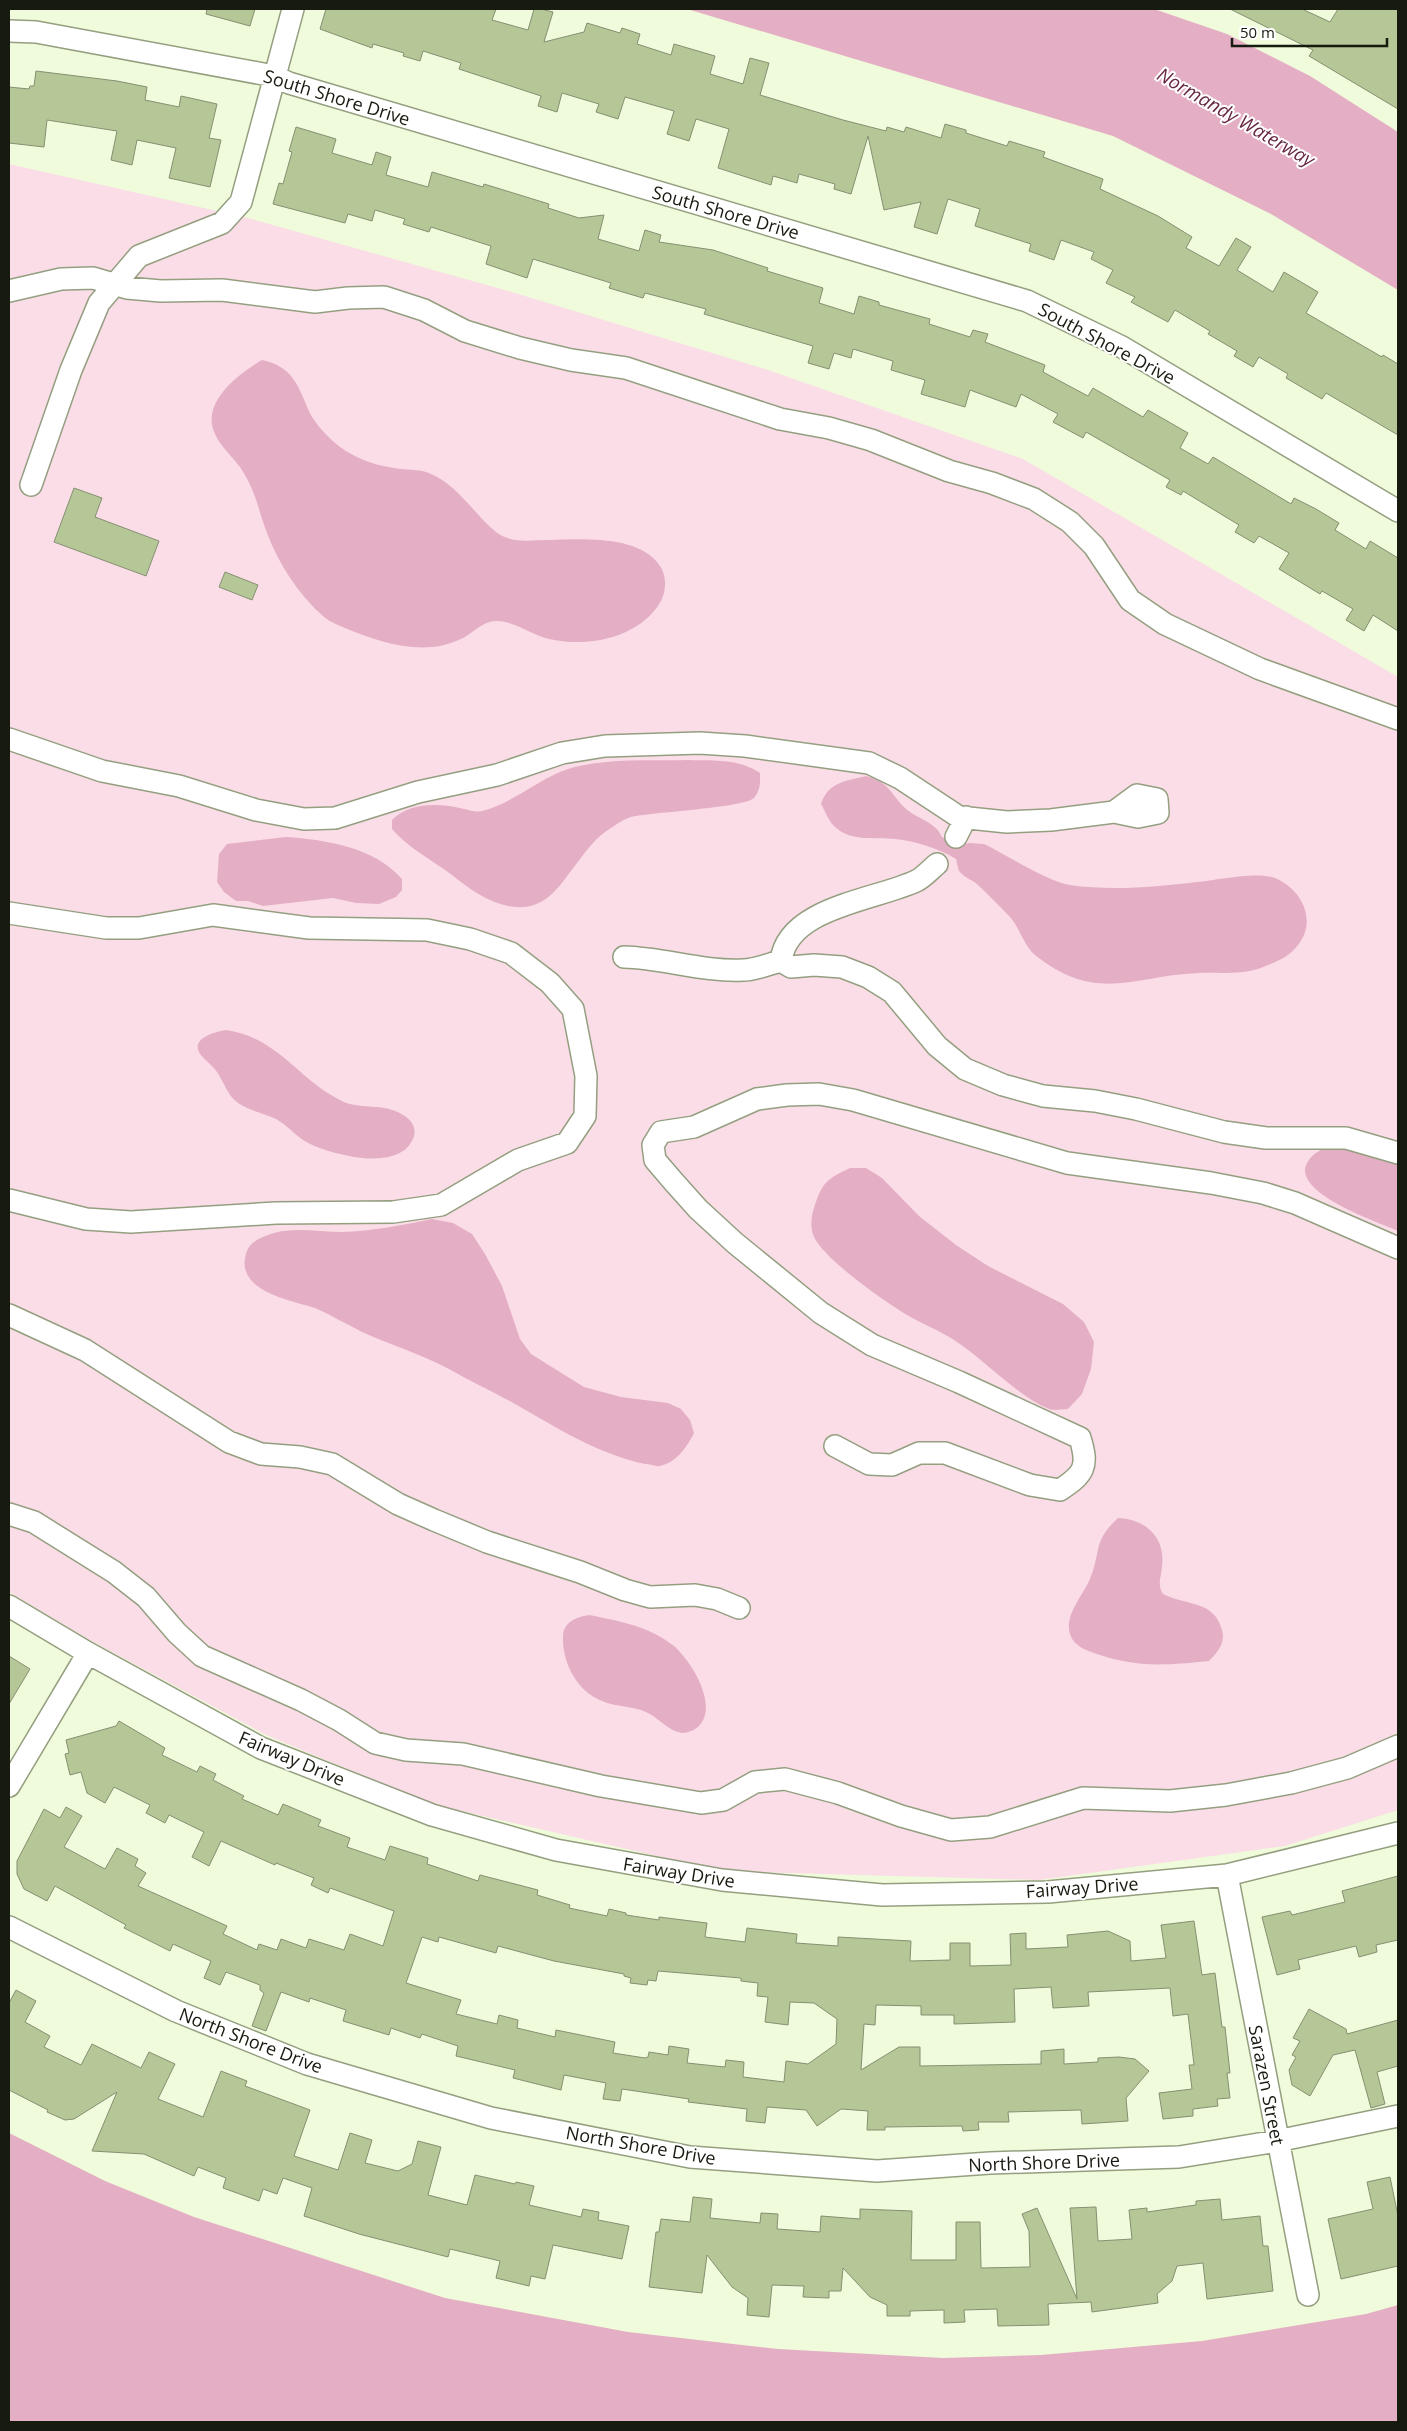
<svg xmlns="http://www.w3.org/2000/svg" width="1407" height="2431" font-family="'Open Sans',sans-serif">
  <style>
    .green { fill: #fbdde8 }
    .water { fill: #e4afc4 }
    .building { fill: #b5c697; stroke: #859072; fill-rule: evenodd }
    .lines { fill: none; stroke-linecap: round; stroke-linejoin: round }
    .minor-casing { stroke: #949f80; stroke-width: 24 }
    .minor { stroke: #fff; stroke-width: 21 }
    .labels { text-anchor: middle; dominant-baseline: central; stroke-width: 4; stroke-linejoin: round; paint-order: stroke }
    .street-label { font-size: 18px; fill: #171b0f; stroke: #fff }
    .water-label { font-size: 19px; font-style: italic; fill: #662845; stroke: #fff }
  </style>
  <rect width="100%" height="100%" fill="#effbda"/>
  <path class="green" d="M9 164 248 218 515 293 768 370 1023 459 1398 677V1810L1285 1846 1039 1880 722 1871 431 1804 266 1735 86 1638 9 1592Z"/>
  <path class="water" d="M687 9H1154L1227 34 1310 76 1398 132V290L1271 214 1113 136Z
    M262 360C291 366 298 384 308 409 313 421 324 433 334 442 349 456 373 465 394 468 405 470 419 469 429 473 458 485 473 513 496 532 512 544 530 540 548 540 579 539 635 535 657 562 667 573 667 589 661 601 640 638 588 648 549 639 532 635 516 622 498 621 483 620 474 633 461 639 424 657 381 643 345 628 338 625 330 622 324 617 299 595 279 565 267 533 257 507 257 493 240 467 232 456 220 446 215 434 200 403 238 374 262 360Z
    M688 760C713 761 738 758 760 773 760 782 761 790 754 798 743 808 652 812 631 817 624 819 617 824 611 828 596 837 587 850 577 863 569 873 562 884 553 893 521 924 480 898 452 875 432 860 408 848 392 829V820C409 803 437 803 460 808 466 809 476 813 482 811 510 804 534 783 560 772 597 757 648 761 688 760Z
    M866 776C889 782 890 793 905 808 917 819 935 821 942 837L959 845 970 843 984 844C1007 855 1046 881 1070 885 1111 891 1155 887 1197 882 1215 880 1255 872 1272 877 1297 885 1316 914 1302 939 1292 957 1276 962 1258 969 1238 975 1218 972 1198 973 1132 976 1097 1004 1035 955 1023 945 1020 927 1009 916 999 906 989 895 978 885 973 880 963 877 959 871 958 868 957 863 956 859 940 849 915 841 895 839 875 837 851 842 835 827 829 822 825 811 821 804 828 782 846 781 866 776Z
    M286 837C327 840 374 847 402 879V890L396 897 379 904 356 903 333 898 263 906 248 901H236L224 892 217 882 219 854 227 844Z
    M227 1030C280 1039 298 1080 342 1101 352 1106 364 1106 375 1107 393 1107 427 1120 410 1144 400 1160 370 1160 354 1157 338 1154 317 1149 303 1140 294 1134 287 1125 276 1119 264 1113 250 1111 238 1103 227 1095 224 1082 217 1072 212 1065 206 1061 201 1055 188 1039 216 1031 227 1030Z
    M1343 1144 1398 1160V1231C1379 1222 1291 1193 1307 1163 1315 1149 1328 1147 1343 1144Z
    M850 1168H866L882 1178 919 1216 956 1245 988 1266 1063 1304 1084 1322 1094 1342 1091 1369 1082 1394 1068 1409C1062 1409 1054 1411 1049 1409 1017 1396 984 1359 954 1340 939 1330 922 1324 907 1315 884 1301 825 1260 814 1237 810 1229 811 1216 814 1208 822 1182 827 1179 850 1168Z
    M432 1219 453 1223 472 1234 485 1254 502 1286 520 1339 531 1354 584 1387 621 1397 668 1403 681 1409 690 1420 694 1433C687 1447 677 1462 660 1466 656 1467 650 1464 645 1464 598 1454 557 1428 515 1404 494 1392 471 1382 449 1369 421 1354 391 1345 362 1332 346 1324 331 1315 315 1308 290 1300 235 1291 246 1254 249 1241 262 1237 274 1233 294 1227 321 1232 342 1232 372 1231 403 1225 432 1219Z
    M1118 1518C1146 1519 1166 1538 1162 1567 1161 1578 1157 1584 1163 1594 1187 1606 1214 1600 1222 1630 1226 1643 1217 1653 1209 1661 1168 1665 1139 1668 1100 1655 1088 1651 1074 1647 1070 1634 1064 1617 1082 1596 1089 1581 1102 1553 1091 1543 1118 1518Z
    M589 1615C619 1621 649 1626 674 1646 691 1661 719 1705 699 1726 695 1730 688 1733 682 1733 668 1731 659 1718 646 1712 632 1706 616 1707 602 1701 577 1692 562 1662 563 1637 563 1622 576 1617 589 1615Z
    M9 2133 105 2181 194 2217 445 2298 628 2332 778 2349 943 2358 1041 2355 1202 2341 1366 2314 1398 2305V2422H9Z"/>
  <path class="building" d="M207 9H255L250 26 206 14Z
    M326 9H496L492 20 528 30 534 9H541L553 12 544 42 584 32 587 23 620 33 622 28 640 34 637 44 671 55 674 44 715 56 710 74 743 84 750 58 769 63 760 95 843 120 886 131 887 127 904 132 906 127 941 138 945 124 966 130V133L1007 146 1009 141 1045 152 1043 157 1103 179 1100 189 1158 216 1192 237 1186 248 1219 266 1236 238 1251 247 1237 270 1273 292 1284 272 1318 292 1306 313 1382 357 1383 355 1398 364V435L1326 393 1322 399 1286 378 1288 374 1259 357 1253 367 1234 356 1237 351 1208 334 1210 331 1175 310 1168 322 1131 302 1135 297 1106 283 1113 270 1091 259 1094 252 1061 240 1054 260 1029 251 1031 244 975 226 980 209 948 199 937 234 914 227 921 202 884 210 868 136 851 194 834 189 835 184 799 174 797 183 773 176 771 185 718 168 729 129 696 119 689 141 667 134 674 111 625 97 618 119 596 112 599 104 562 93 557 112 538 106 541 96 459 69 461 63 423 51 420 61 403 56 404 53 373 44 372 48 320 29Z
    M1230 9H1302L1330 22 1338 9H1398V109L1309 56 1313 50Z
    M36 71 117 81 147 87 145 100 179 107 181 96 217 104 209 138 221 140 210 187 169 178 176 148 137 140 132 165 111 160 117 131 47 120 44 147 9 143V87L29 89 30 86H34Z
    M296 127 336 139 332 153 372 165 376 152 391 157 386 175 428 187 432 172 483 187 484 184 549 204 548 208 579 218 604 215 598 239 639 251 645 230 661 235 659 242 713 250 768 268 767 271 823 288 819 303 854 314 859 296 879 302V305L930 319 929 324 970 337 973 330 988 334 985 342 1045 365 1043 372 1088 396 1093 388 1143 417 1148 410 1188 433 1180 448 1208 464 1213 457 1291 504 1294 498 1316 509 1339 523 1335 530 1366 549 1370 541 1398 558V631L1373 615 1364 631 1346 620 1353 609 1322 591 1320 594 1279 569 1289 553 1259 536 1254 543 1235 532 1239 525 1183 491 1181 495 1166 487 1170 480 1086 432 1083 438 1053 422 1058 414 1021 394 1016 407 970 390 965 407 921 394 925 380 891 370 893 361 853 349 851 358 834 353 829 369 808 363 813 346 704 314 706 309 645 293 643 298 609 288 611 283 533 259 527 278 486 264 491 246 431 227 429 232 403 224 405 219 375 210 372 221 348 214 345 223 273 204 279 183 283 184 292 152 289 151Z
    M74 488 102 498 95 517 159 541 146 576 54 542Z
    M225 572 258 585 252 600 219 587Z
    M9 1656 30 1669 9 1704Z
    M119 1721 165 1748 162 1755 197 1772 200 1766 216 1774 213 1780 244 1796 242 1799 278 1815 283 1804 321 1820 318 1826 350 1838 347 1847 385 1860 390 1846 428 1858 427 1864 478 1881 480 1875 538 1890 537 1895 570 1905 569 1908 607 1916 609 1909 626 1913V1915L659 1920V1917L707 1923 705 1937 745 1942 747 1928 797 1934 796 1943 838 1946V1937L911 1941 910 1961 950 1960V1943H970V1966L1011 1965 1010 1934 1026 1933V1949L1068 1947 1067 1935 1108 1931 1130 1941 1131 1961 1166 1958 1161 1925 1194 1921 1202 1975 1215 1973 1222 2027H1225L1230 2073H1227L1230 2098 1217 2099 1218 2106 1193 2109V2116L1163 2119 1159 2093 1192 2089 1189 2065H1194L1188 2014 1173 2016 1170 1988 1088 1992 1089 2006 1053 2008 1051 1987 1014 1989 1015 2022 954 2024V2015H921V2006L876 2005 875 2025 864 2024 861 2070 899 2047H920V2066L1041 2064V2051L1064 2049V2064L1098 2062V2058L1119 2057 1135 2059 1149 2071 1126 2098 1128 2121 1082 2124 1081 2110 1008 2112 1009 2122H978L979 2130 963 2131 962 2126 885 2127V2130H867L868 2111 841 2109 817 2126 806 2110 767 2107 765 2123 746 2121 747 2109 688 2102 689 2099 622 2089 620 2101 603 2099 606 2083 564 2075 561 2090 513 2078 515 2070 456 2056 458 2046 422 2034 420 2038 391 2028 389 2035 343 2021 346 2010 310 1998 309 2002 281 1992 266 2031 252 2026 264 1993 260 1990V1985L226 1972 220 1985 204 1978 211 1961 173 1944 170 1951 124 1928 126 1925 55 1886 47 1901 24 1889 17 1874V1861L44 1809 60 1818 66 1807 82 1816 64 1847 105 1869 117 1848 138 1859 135 1866 146 1873 138 1886 227 1926 223 1934 257 1950 259 1944 277 1950 281 1939 306 1948 309 1939 344 1950 350 1934 383 1946 394 1911 330 1888 328 1893 311 1885 314 1878 276 1863 275 1865 221 1841 209 1866 192 1857 204 1832 169 1815 165 1823 146 1813 150 1805 114 1787 105 1803 87 1793 81 1772 70 1775 65 1754 69 1753 66 1740 116 1726ZM422 1937 438 1942 439 1937 496 1953 498 1946 554 1961 624 1974V1976L631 1978 630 1983 647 1985 648 1980 656 1981 658 1971 741 1978V1981L758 1983 757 1996 768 1997 765 2022 788 2025 790 2002 814 2003 837 2019 836 2044 808 2064 786 2061 784 2082 743 2077 744 2062 726 2060 725 2067 687 2063 689 2049 669 2046 668 2055 649 2052 648 2057 645 2058 613 2053 615 2042 556 2030 555 2037 517 2028 518 2020 499 2015 497 2024 456 2014 461 2000 406 1983Z
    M1398 1876V1940L1376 1945 1377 1952 1359 1957 1356 1946 1298 1960 1300 1969 1277 1975 1262 1917 1290 1911 1292 1915 1345 1902 1342 1891Z
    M16 1990 36 2001 25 2022 50 2036 44 2047 81 2065 92 2044 141 2068 149 2052 175 2064 158 2099 203 2117 221 2071 247 2081 245 2086 310 2110 294 2156 338 2170 350 2133 372 2140 365 2163 398 2171 412 2164 418 2141 441 2147 428 2195 467 2205 475 2175 515 2184 516 2182 534 2186 529 2205 581 2217 583 2209 599 2212 598 2220 629 2226 622 2259 553 2245 545 2279 531 2276 529 2286 496 2278 500 2261 450 2249 448 2257 359 2234 304 2216 312 2188 283 2178 277 2194 263 2189 259 2201 223 2188 226 2178 198 2167 194 2176 144 2154 92 2151 117 2092 74 2119 65 2120 47 2112 48 2110 9 2090V2003Z
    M1309 2009 1346 2029 1347 2034 1398 2020V2066L1377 2072 1385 2104 1371 2108 1355 2050 1333 2055 1310 2096 1292 2085 1289 2070 1296 2057 1292 2055 1300 2041 1293 2038Z
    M1390 2177 1398 2216V2266L1341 2279 1328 2219 1373 2209 1367 2182Z
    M693 2197 712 2199 710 2218 760 2223 761 2213 778 2214 777 2229 820 2232 821 2216 860 2219V2209L912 2211 911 2260H956V2222H980L981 2268 1030 2267 1029 2231 1022 2214 1037 2208 1077 2299 1070 2208 1096 2207 1098 2241 1132 2239 1129 2210 1147 2208V2212L1196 2205V2201L1220 2199 1222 2220 1260 2216 1263 2246H1268L1273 2291 1207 2299 1203 2263 1177 2266 1172 2281 1157 2294 1158 2303 1092 2312 1091 2302 1048 2304 1049 2325 998 2326 997 2309 964 2310 965 2322 944 2323V2310L910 2311V2316H887V2305L870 2297 843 2268 841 2291H829V2298L803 2297 804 2286 772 2285 769 2317 747 2315 748 2298 732 2287 707 2255 702 2293 649 2287 656 2232H659L661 2219 690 2222Z"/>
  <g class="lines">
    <g class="minor-casing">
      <path id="minor" d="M9 31 36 32 274 76 289 83 1027 301 1122 347 1398 511
        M9 291 61 279 93 278 127 288 161 291 222 290 315 302 348 298 384 297 424 310 465 331 520 348 571 360 626 368 780 419 829 428 871 440 949 471 992 483 1034 499 1070 522 1094 546 1130 600 1165 624 1260 669 1398 719
        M31 485 71 370 99 303 139 256 222 223 241 202 293 9
        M9 739 102 771 179 786 256 810 304 819 335 818 418 792 497 775 562 753 605 746 700 743 745 746 869 763 900 778 959 817 1007 822 1051 820 1114 812 1138 817 1158 813 1157 799 1137 795 1114 812
        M956 837 966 817
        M937 864C930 870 923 878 916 881 876 900 787 907 781 961L791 967 814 965 842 967 868 977 892 992 937 1046 965 1069 1003 1085 1043 1096 1095 1101 1136 1109 1224 1132 1266 1138H1346L1398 1153
        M9 913 106 928H139L213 915 309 928 427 930 470 939 511 953 550 983 573 1009 586 1076 585 1116 567 1143 518 1160 441 1205 393 1212 276 1213 131 1222 86 1219 9 1200
        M624 957C664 958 703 972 743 970 755 970 769 964 781 961
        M9 1315 85 1350 229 1442 261 1454 300 1457 332 1464 398 1504 434 1520 487 1542 580 1572 625 1590 650 1597 695 1595 717 1599 739 1608
        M835 1446 869 1464 892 1465 919 1453H945L1030 1485 1060 1490C1084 1474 1089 1467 1080 1438L959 1382 872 1345 821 1313 735 1243 698 1209 673 1181 655 1160 653 1145 661 1132 694 1127 757 1099 787 1095 819 1094 853 1100 1067 1163 1211 1183 1263 1193 1295 1203 1398 1248
        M9 1514 34 1522 114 1572 146 1597 177 1633 202 1656 301 1700 339 1720 375 1743 406 1750 463 1754 601 1786 701 1803 723 1800 755 1782 785 1779 838 1793 901 1816 951 1830 990 1827 1083 1798 1170 1801 1226 1795 1291 1783 1347 1768 1398 1746
        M9 1606 88 1653 261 1748 432 1815 556 1850 722 1880 882 1895 1048 1892 1227 1875 1398 1833
        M9 1786 88 1653
        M1227 1875 1308 2295
        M9 1927 176 2011 307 2064 491 2118 690 2157 877 2171 990 2163 1179 2157 1277 2141 1398 2116"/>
    </g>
    <use href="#minor" class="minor"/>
  </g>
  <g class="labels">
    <g class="street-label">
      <text transform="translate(337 97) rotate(17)">South Shore Drive</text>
      <text transform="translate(726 212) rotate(16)">South Shore Drive</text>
      <text transform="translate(1107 343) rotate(28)">South Shore Drive</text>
      <text transform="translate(292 1758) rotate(23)">Fairway Drive</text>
      <text transform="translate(679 1872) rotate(9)">Fairway Drive</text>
      <text transform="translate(1082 1887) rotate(-4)">Fairway Drive</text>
      <text transform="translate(251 2040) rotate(21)">North Shore Drive</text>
      <text transform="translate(1267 2085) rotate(79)">Sarazen Street</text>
      <text transform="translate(641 2145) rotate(10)">North Shore Drive</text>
      <text transform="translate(1044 2162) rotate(-2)">North Shore Drive</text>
    </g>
    <g class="water-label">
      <text transform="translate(1236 117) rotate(30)">Normandy Waterway</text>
    </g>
  </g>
  <rect width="1407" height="2431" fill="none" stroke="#171b0f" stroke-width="20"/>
  <path d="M1232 38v8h155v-8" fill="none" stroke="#171b0f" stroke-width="2.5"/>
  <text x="1240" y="38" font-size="15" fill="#171b0f" stroke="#ffffff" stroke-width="4" paint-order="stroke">50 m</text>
</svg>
